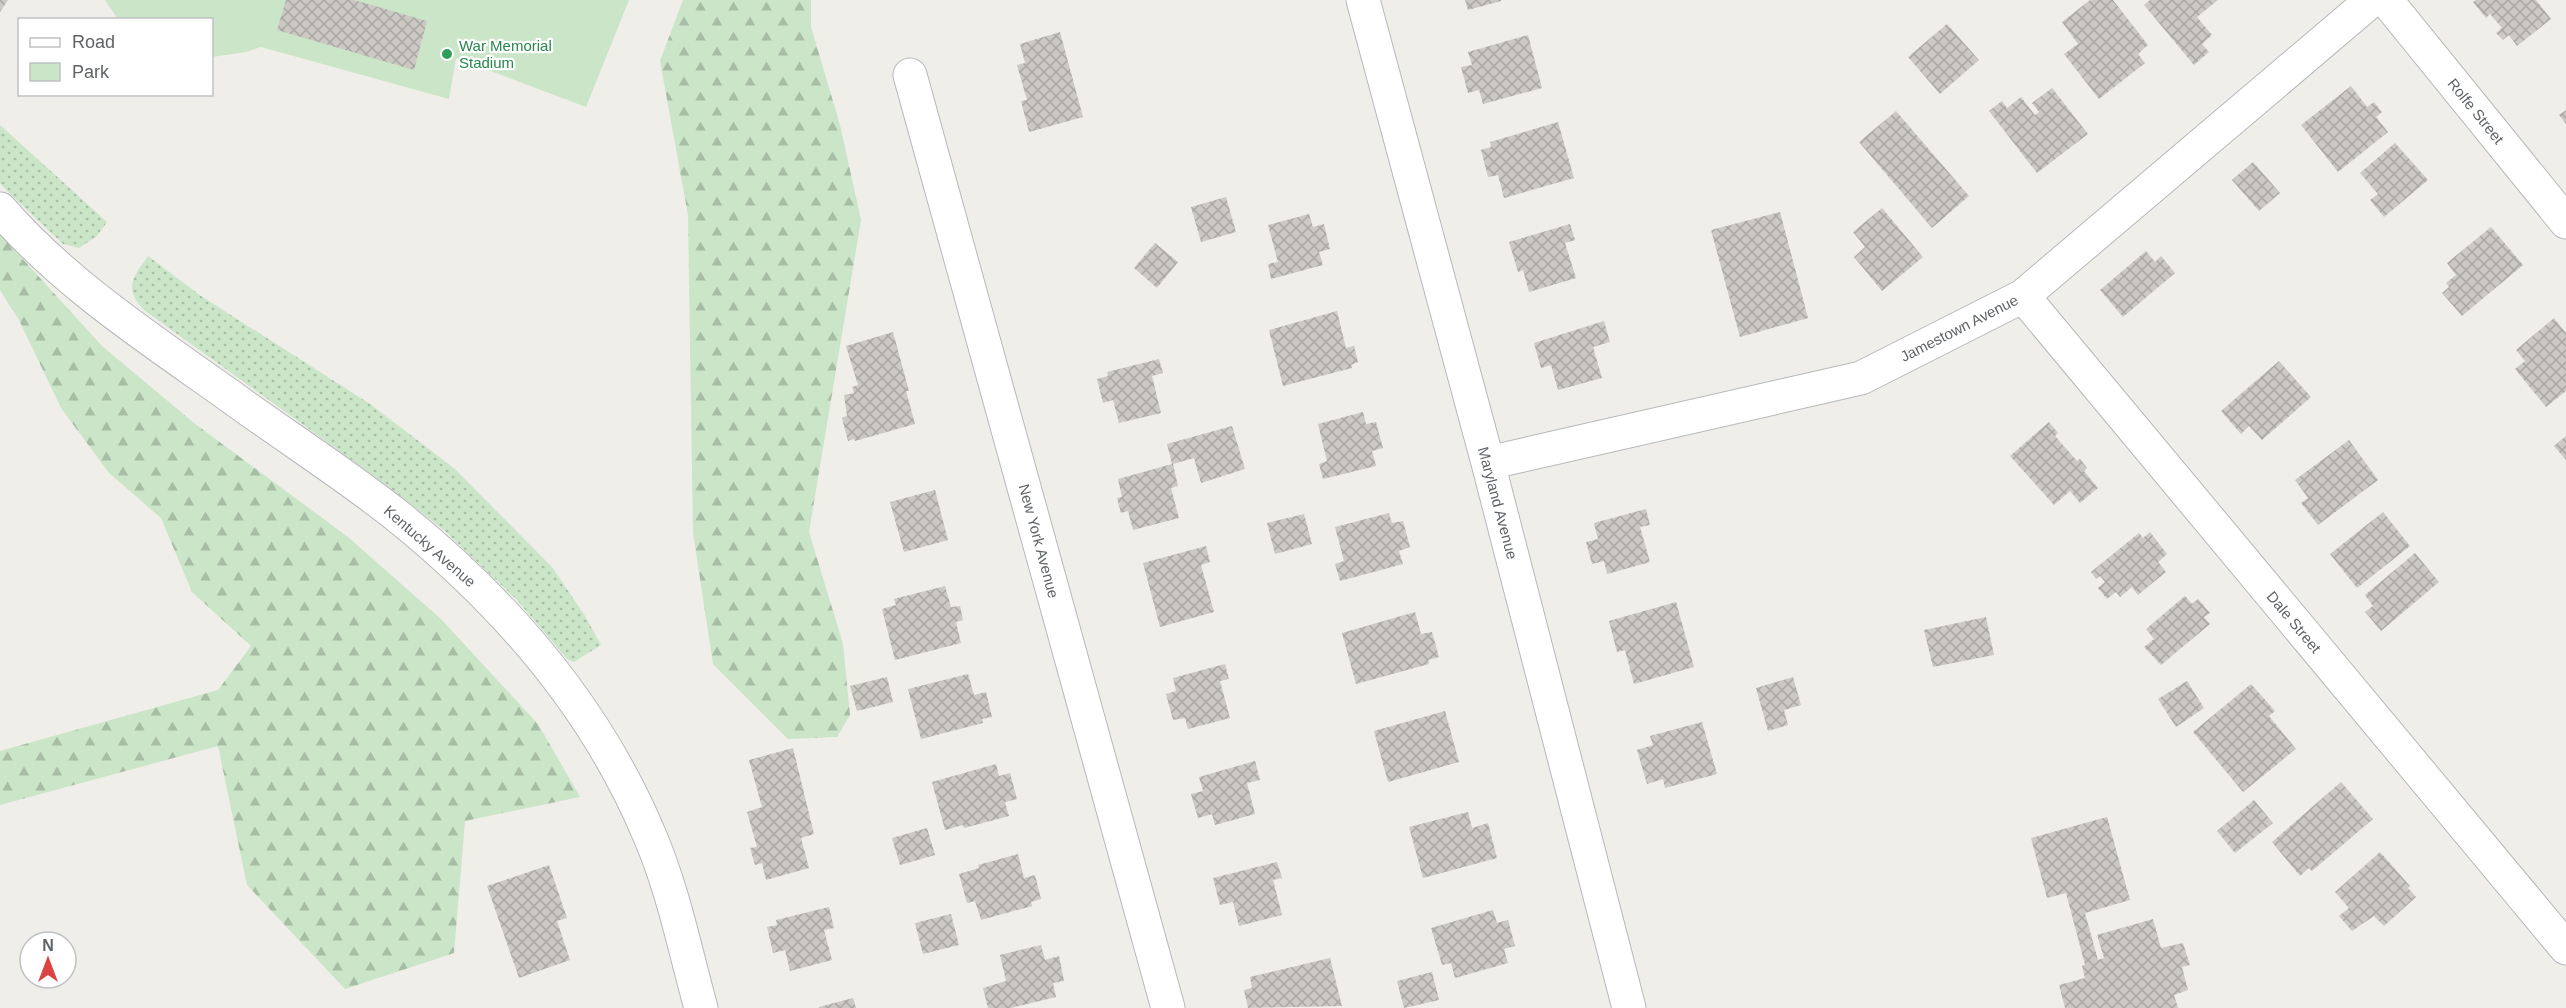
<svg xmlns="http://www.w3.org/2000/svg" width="2566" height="1008" font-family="Arial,sans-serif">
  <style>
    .grass { fill: url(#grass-dots) }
    .forest { fill: url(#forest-firs) }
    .park { fill: #cae5c7 }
    .building { fill: url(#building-cross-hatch) }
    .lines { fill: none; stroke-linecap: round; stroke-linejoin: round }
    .minor-casing { stroke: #b5b8bb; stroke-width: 35 }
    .minor { stroke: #fff; stroke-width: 33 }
    .leisure-dot { fill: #2e9e5b; stroke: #fff; stroke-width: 2 }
    .labels { text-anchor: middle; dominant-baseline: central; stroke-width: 4.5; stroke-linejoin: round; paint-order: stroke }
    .leisure-label { font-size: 15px; fill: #27864d; stroke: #fff; text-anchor: start }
    .street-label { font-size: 15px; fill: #5f6367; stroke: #fff }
  </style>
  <defs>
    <pattern id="grass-dots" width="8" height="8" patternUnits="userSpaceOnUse" patternTransform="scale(1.5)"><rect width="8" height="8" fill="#cae5c7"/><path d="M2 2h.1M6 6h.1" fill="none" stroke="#a7bda5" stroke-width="1.8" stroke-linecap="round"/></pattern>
    <pattern id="forest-firs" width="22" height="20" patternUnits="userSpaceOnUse" patternTransform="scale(1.5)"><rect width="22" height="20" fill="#cae5c7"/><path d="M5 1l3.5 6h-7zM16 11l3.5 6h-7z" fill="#a7bda5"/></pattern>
    <pattern id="building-cross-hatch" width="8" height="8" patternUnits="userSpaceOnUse" patternTransform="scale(1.5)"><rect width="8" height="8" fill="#ccc9c4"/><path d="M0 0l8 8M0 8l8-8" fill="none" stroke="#a9a7a3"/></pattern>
  </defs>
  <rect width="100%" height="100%" fill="#f0eee8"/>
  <path class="grass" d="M0 125 107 222 97 236 79 248 63 244 4 188 0 183Z
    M148 256 201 296 370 404 455 469 552 567 585 616 601 645 574 662 567 659 517 600 445 531 384 483 144 310C123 288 133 277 148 256Z"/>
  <path class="forest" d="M683 0H811V27L840 125 861 220 809 532 843 644 850 715 837 737 788 739 713 664 693 533 688 215 660 61Z
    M0 234 102 346 194 423 348 537 441 619 538 724 580 797 465 821 454 953 345 989 247 885 218 746 0 805V751L218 690 251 646 192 592 161 518 109 473 61 408 19 320 0 290Z"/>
  <path class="park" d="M105 0H629L586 107 456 58 449 99 261 47 246 52 212 57V20L118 19Z"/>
  <path class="building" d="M0 0H8L0 12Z
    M286 0H354L427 21 414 70 277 30Z
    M1465 0H1501V1L1468 10Z
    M2090 0H2113L2148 45 2138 54 2145 63 2099 99 2064 54 2078 44 2062 22Z
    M2150 0H2218L2197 17 2212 35 2202 44 2209 52 2194 65 2144 5Z
    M2476 0H2536L2551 19 2517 46 2509 35 2503 40 2496 33 2502 28 2490 14 2486 18 2473 2Z
    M1947 24 1979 60 1940 94 1908 57Z
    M1060 32 1083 117 1029 132 1021 101 1027 100 1017 65 1025 63 1020 44Z
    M1528 35 1542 88 1483 104 1479 90 1468 93 1461 67 1472 65 1468 52Z
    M2351 86 2367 107 2374 102 2382 112 2376 117 2388 132 2338 172 2301 125Z
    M2052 88 2088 134 2037 173 1989 111 2002 101 2007 108 2021 97 2035 115 2039 112 2032 103Z
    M2566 110V124L2559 115Z
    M1896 111 1969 196 1932 228 1859 142Z
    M1558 122 1574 178 1504 198 1498 175 1488 177 1481 150 1491 147 1490 142Z
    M2395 143 2428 180 2384 217 2370 200 2378 194 2360 173Z
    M2253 162 2280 193 2259 211 2232 180Z
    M1226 197 1236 232 1201 242 1191 207Z
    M1882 208 1923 257 1882 291 1854 257 1865 247 1853 232Z
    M1780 212 1808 318 1740 337 1711 230Z
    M1309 214 1313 227 1324 224 1330 249 1319 252 1323 265 1271 279 1268 264 1278 262 1268 225Z
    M1570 224 1575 240 1565 243 1576 278 1529 292 1523 270 1518 272 1509 242Z
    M2491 227 2523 265 2462 316 2442 293 2449 287 2446 283 2456 275 2447 263Z
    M1155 243 1178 262 1157 288 1134 268Z
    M2146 251 2155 262 2161 256 2175 273 2123 317 2100 290Z
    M1337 311 1346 348 1354 346 1358 362 1351 365 1352 368 1283 386 1269 330Z
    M2554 318 2566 333V391L2546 407 2515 369 2525 361 2516 350Z
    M1604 321 1610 342 1593 347 1602 378 1558 390 1551 365 1541 368 1534 343Z
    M893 332 909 391H906L915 424 855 441 854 439 848 441 842 418 847 416 844 395 854 393 852 387 858 385 846 346Z
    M1159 359 1163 373 1152 376 1161 413 1119 423 1113 400 1103 403 1097 379 1108 376 1107 372Z
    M2279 361 2311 397 2262 440 2249 426 2241 434 2221 411Z
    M1363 412 1366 424 1376 422 1383 448 1372 451 1376 466 1323 479 1319 464 1327 461 1318 424Z
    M2049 422 2058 433 2055 436 2077 461 2080 459 2087 468 2084 471 2098 488 2080 503 2070 491 2054 505 2010 456Z
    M1232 426 1245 469 1201 483 1194 458 1173 464 1178 486 1171 488 1179 518 1133 530 1128 511 1121 513 1117 498 1122 497 1118 479 1172 464 1167 444Z
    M2566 436V460L2554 446Z
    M2349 440 2378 480 2318 525 2301 503 2308 498 2295 480Z
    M935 490 948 540 904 552 890 502Z
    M1646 509 1650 525 1640 527 1650 562 1607 574 1604 561 1592 564 1586 542 1598 539 1594 523Z
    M2383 512 2410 546 2357 588 2330 554Z
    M1389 513 1392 523 1403 521 1410 547 1399 551 1403 564 1340 581 1335 564 1344 561 1335 527Z
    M1304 514 1312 544 1275 554 1267 523Z
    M2150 532 2167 554 2158 562 2166 572 2138 595 2132 587 2120 597 2116 592 2107 599 2098 588 2105 582 2100 576 2096 579 2091 572 2139 533 2143 538Z
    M1206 546 1210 562 1201 565 1214 612 1160 627 1143 563Z
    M2415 553 2439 582 2381 631 2365 612 2373 606 2365 595Z
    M945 586 951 607 960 606 963 620 956 622 961 643 895 660 882 609 896 605 894 599Z
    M2185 596 2192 604 2198 599 2210 613 2204 617 2210 624 2161 665 2144 647 2154 639 2146 629Z
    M1676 602 1694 667 1634 684 1625 650 1617 652 1609 621Z
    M1415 612 1421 634 1432 632 1439 657 1428 660 1429 664 1356 684 1342 633Z
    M1986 617 1994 655 1933 667 1924 630Z
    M1225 664 1229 679 1220 681 1230 718 1188 729 1185 718 1173 720 1166 694 1176 691 1173 678Z
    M968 674 974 695 986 692 992 717 982 719 983 723 921 739 908 689Z
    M887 677 893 702 857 711 850 686Z
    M1793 677 1801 705 1784 710 1788 725 1768 731 1756 688Z
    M2187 681 2204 708 2176 727 2158 699Z
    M2251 684 2275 711 2269 716 2296 749 2243 792 2193 732Z
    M1445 711 1459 762 1388 782 1374 731Z
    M1702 722 1717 774 1665 788 1663 779 1647 784 1637 750 1653 745 1650 736Z
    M793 748 814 834 801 838 809 868 766 880 762 863 755 865 750 848 757 847 747 812 762 807 749 760Z
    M1255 761 1260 780 1247 783 1255 814 1215 825 1212 814 1198 818 1191 794 1203 791 1199 777Z
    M996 764 999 776 1010 773 1017 799 1005 802 1009 816 964 828 963 825 945 830 932 782Z
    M2341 782 2373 819 2312 871 2309 868 2300 876 2272 842Z
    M2254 800 2273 823 2235 853 2217 831Z
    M1468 812 1472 828 1488 823 1497 858 1423 878 1409 827Z
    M2107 817 2130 900 2085 913 2098 960 2104 958 2097 935 2153 919 2161 948 2183 943 2190 965 2182 967 2188 990 2174 995 2178 1008H2065L2059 985 2085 978 2082 966 2085 965 2066 893 2047 898 2031 838Z
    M927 828 935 855 900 865 892 838Z
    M2380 852 2410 886 2408 888 2416 897 2384 926 2374 916 2352 931 2339 916 2349 908 2335 892Z
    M1018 854 1024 878 1035 875 1041 899 1031 902 1032 906 981 920 975 901 967 903 959 874 979 868 978 865Z
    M1277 862 1282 878 1273 880 1282 915 1239 926 1233 902 1220 905 1213 878Z
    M549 865 567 918 557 921 570 960 519 978 487 886Z
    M829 907 834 928 824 930 832 960 790 971 785 950 773 953 767 927 777 925 776 920Z
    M1493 910 1497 923 1508 920 1515 946 1504 949 1508 963 1455 978 1451 963 1442 965 1431 928Z
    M951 914 959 945 923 954 915 923Z
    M1041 945 1045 960 1059 956 1064 981 1053 983 1056 997 1011 1008H988L983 988 1006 981 1000 955Z
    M1330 958 1342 1006 1248 1008 1244 990 1252 988 1250 977Z
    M1432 972 1439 1000 1404 1008 1397 981Z
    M853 998 856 1008H819V1007Z"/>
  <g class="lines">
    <g class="minor-casing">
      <path id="minor" d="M1363 0 1488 463 1629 1008
        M2386 0 2566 222
        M910 75 1168 1008
        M0 209C65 284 150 339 230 396 286 437 345 474 400 518 505 603 596 708 649 834 673 889 685 950 701 1008
        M2023 296 2566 948
        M1488 463 1861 378 2023 296 2372 0"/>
    </g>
    <use href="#minor" class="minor"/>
  </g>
  <circle class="leisure-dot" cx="447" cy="54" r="6"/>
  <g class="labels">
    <g class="leisure-label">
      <text x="459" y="45">War Memorial<tspan x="459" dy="17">Stadium</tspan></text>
    </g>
    <g class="street-label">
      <text transform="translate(2476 111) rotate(51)">Rolfe Street</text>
      <text transform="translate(1959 328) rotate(-27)">Jamestown Avenue</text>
      <text transform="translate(1498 503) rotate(75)">Maryland Avenue</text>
      <text transform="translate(1039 541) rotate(75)">New York Avenue</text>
      <text transform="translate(430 546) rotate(41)">Kentucky Avenue</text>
      <text transform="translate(2294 622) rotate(50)">Dale Street</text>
    </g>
  </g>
  <rect x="18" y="18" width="195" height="78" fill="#ffffff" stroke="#bfc1c2" stroke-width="1.5"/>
  <rect x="30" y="38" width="30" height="9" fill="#ffffff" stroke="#bfc1c2" stroke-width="1.5"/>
  <text x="72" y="48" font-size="18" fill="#5f6367">Road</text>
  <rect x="30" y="63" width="30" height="18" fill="#cae5c7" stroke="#bfc1c2" stroke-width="1.5"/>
  <text x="72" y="78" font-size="18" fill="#5f6367">Park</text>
  <g transform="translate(48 960)"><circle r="28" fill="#ffffff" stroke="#bfc1c2" stroke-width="1.5"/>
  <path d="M0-4.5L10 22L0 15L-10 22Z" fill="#dc4243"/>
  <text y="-9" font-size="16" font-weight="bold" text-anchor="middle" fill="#5f6367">N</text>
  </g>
</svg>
